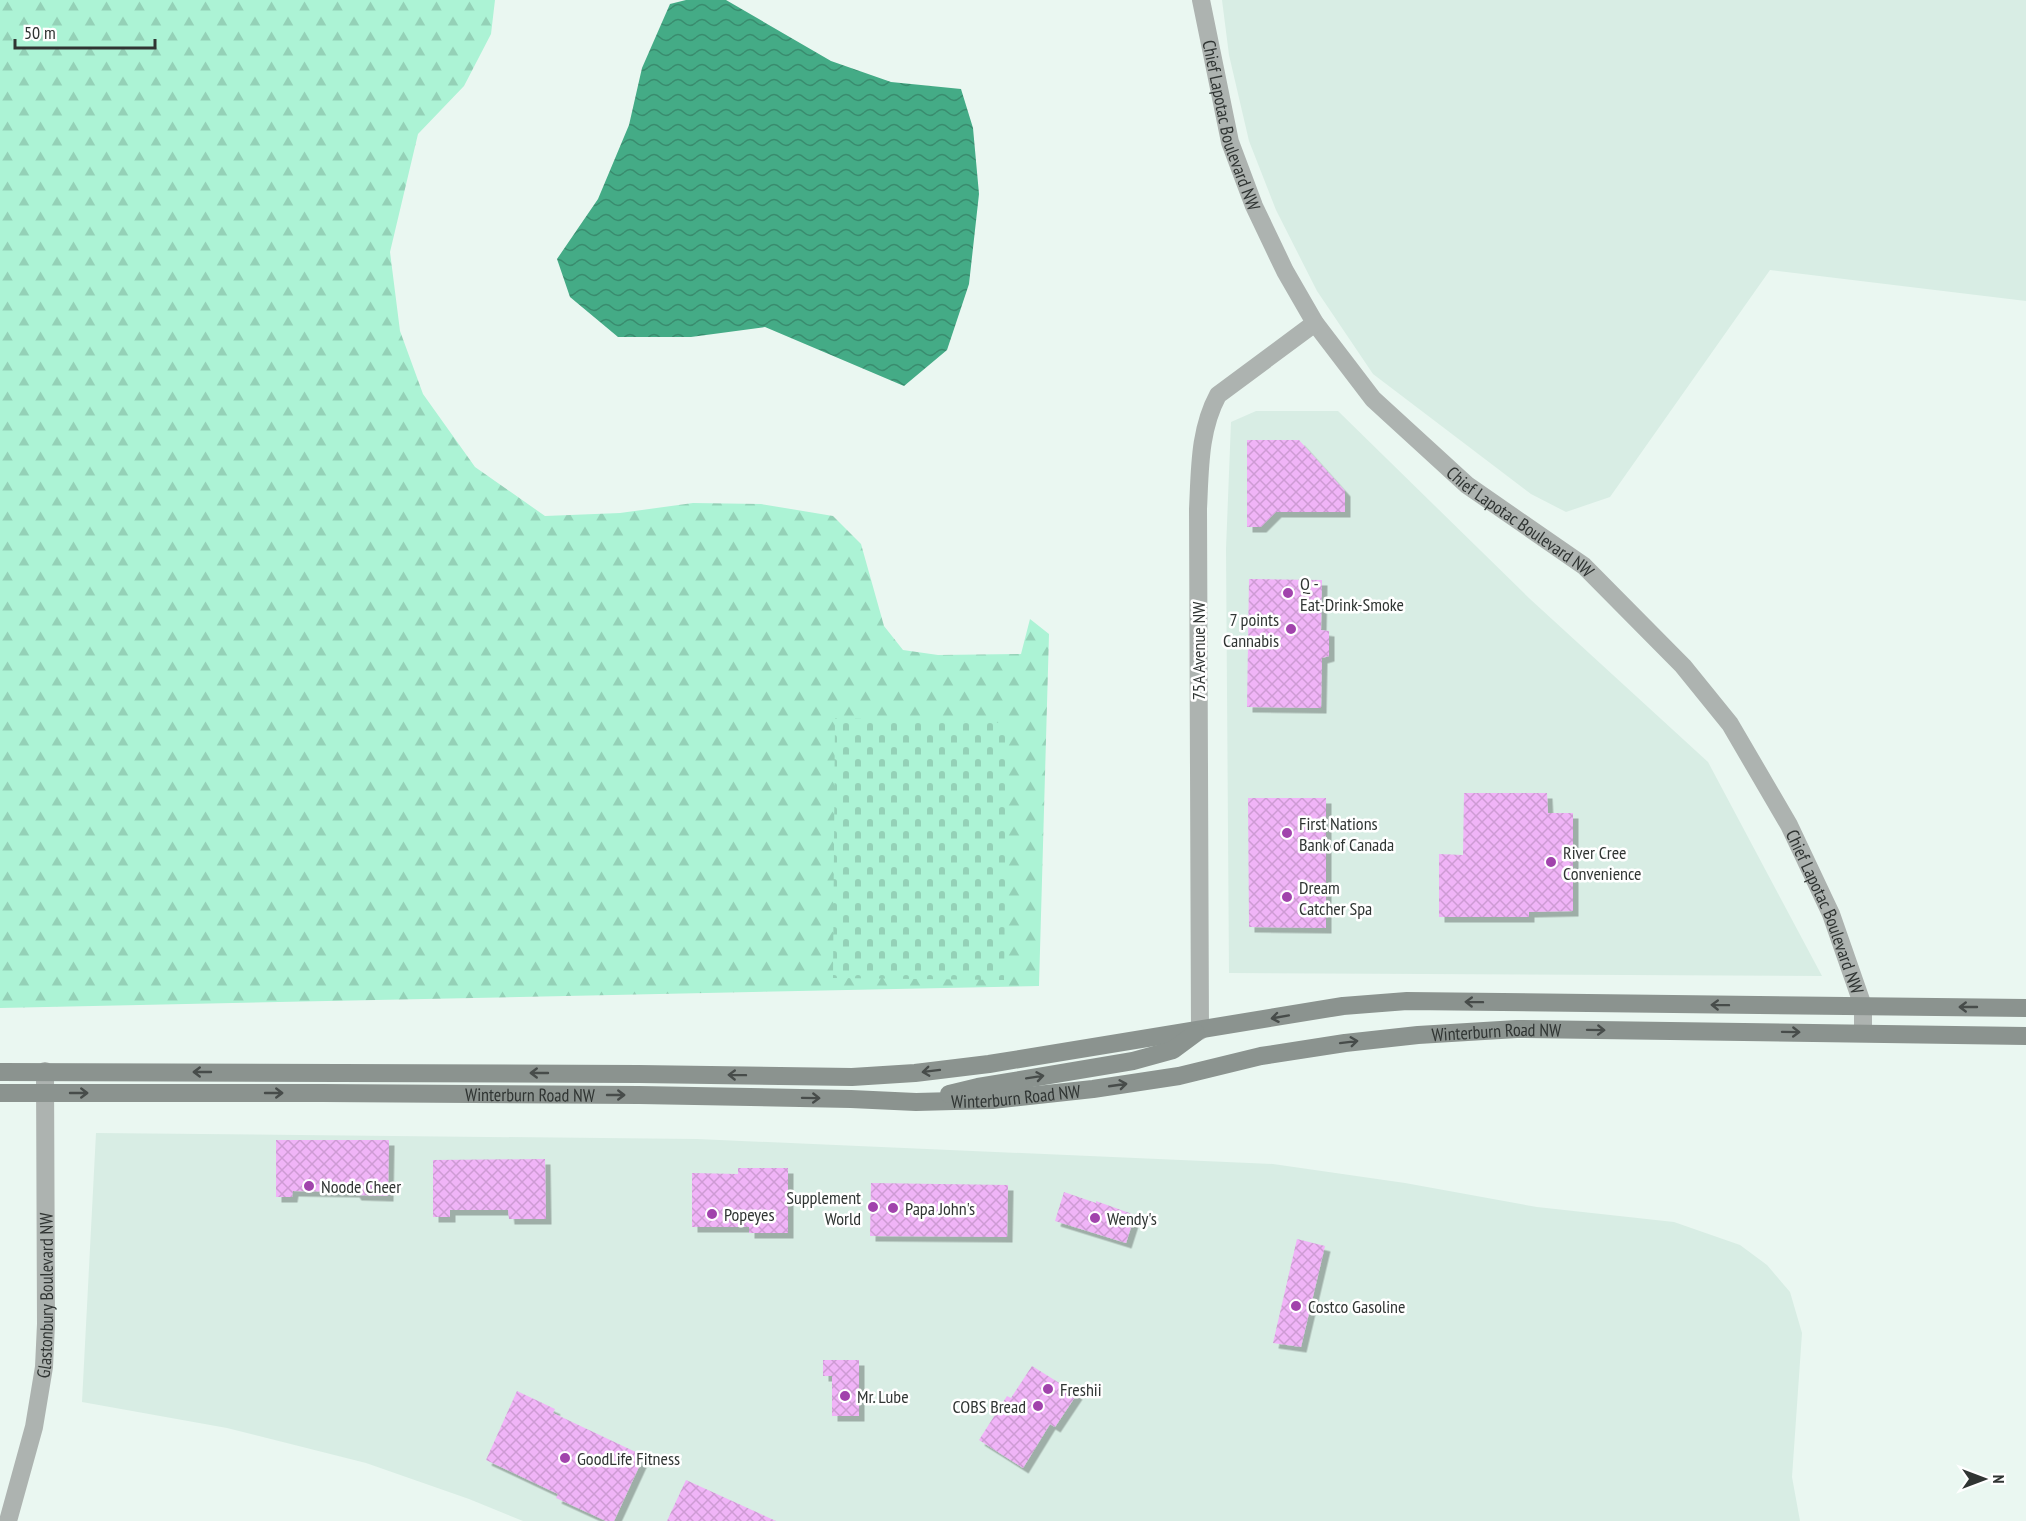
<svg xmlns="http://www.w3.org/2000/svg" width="2026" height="1521" font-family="'PT Sans Narrow',sans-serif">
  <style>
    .built { fill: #d8ede4 }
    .forest { fill: url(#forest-firs) }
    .cemetery { fill: url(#cemetery-stones) }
    .water { fill: url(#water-waves) }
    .building { fill: url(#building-cross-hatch); filter: url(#shadow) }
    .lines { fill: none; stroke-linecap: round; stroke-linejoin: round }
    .tertiary { stroke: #adb3b0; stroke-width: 18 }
    .secondary { stroke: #8b938f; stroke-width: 18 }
    .oneway { stroke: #474c4a }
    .poi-dot { fill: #a143ac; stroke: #fff; stroke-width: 2 }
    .labels { text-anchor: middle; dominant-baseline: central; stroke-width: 5; stroke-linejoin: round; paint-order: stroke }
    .street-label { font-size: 18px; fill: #303533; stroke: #fff }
    .poi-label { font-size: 18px; fill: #303533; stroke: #fff; text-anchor: start }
  </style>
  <defs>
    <pattern id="forest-firs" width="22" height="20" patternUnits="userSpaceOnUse" patternTransform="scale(1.5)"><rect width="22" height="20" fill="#acf3d5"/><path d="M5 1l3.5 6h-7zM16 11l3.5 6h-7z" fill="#94d1b7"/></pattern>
    <pattern id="cemetery-stones" width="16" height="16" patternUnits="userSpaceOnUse" patternTransform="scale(1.5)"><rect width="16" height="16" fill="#acf3d5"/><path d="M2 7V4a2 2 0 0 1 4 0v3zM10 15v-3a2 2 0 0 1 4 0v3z" fill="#94d1b7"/></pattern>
    <pattern id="water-waves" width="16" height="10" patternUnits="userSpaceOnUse" patternTransform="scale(1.5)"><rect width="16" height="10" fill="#44ab86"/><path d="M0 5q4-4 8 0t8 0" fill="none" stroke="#398c6e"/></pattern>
    <pattern id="building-cross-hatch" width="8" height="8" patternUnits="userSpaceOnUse" patternTransform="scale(1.5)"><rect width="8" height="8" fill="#f0b4f7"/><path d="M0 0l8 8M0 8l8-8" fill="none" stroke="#ce9bd4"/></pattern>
    <filter id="shadow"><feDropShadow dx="5.5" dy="5.5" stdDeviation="0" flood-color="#0004"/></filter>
  </defs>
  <rect width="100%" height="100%" fill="#eaf7f1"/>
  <path class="built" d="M1222 0H2026V301L1770 270 1610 497 1566 512 1531 494 1373 374 1317 291 1276 210 1249 141 1229 55Z
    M1256 411H1338L1530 599 1708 762 1822 976 1229 973 1226 549 1231 422Z
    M96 1133 697 1139 1273 1164 1405 1183 1537 1207 1674 1222 1740 1245 1767 1265 1790 1292 1802 1333 1792 1477 1800 1521H523L469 1499 366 1463 227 1428 82 1402Z"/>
  <path class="forest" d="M0 0H495L491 34 464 86 418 134 390 252 400 331 423 394 475 467 545 516 620 513 693 503 761 504 833 516 861 544 884 626 903 650 938 655 1021 654 1030 619 1049 634 1039 986 0 1008Z"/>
  <path class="cemetery" d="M835 718 1007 723 1004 980 833 978Z"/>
  <path class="water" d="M686 0H726L831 61 891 82 961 89 973 128 979 194 969 284 947 350 904 386 765 327 691 337H618L570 297 557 259 598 199 629 125 642 68 670 4Z"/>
  <path class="building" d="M1247 440H1299L1345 491V512H1276L1261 527H1247Z
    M1249 579 1322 580 1321 630 1329 631V656L1322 658 1321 708 1247 707Z
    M1464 793H1547L1548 813H1573V911L1529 912V917H1439V854L1463 855Z
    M1248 798H1326V928L1249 927Z
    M276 1140H389L388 1196 356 1195 354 1192 293 1191 292 1197H276Z
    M545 1159 546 1219H509L508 1210H450V1217H433V1160Z
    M738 1168H788V1233H749V1227H692V1173L738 1174Z
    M871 1183 1008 1185 1007 1237 870 1236Z
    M1064 1192 1096 1203V1201L1135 1215 1126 1243 1055 1221Z
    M1297 1239 1325 1246 1301 1347 1273 1343Z
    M823 1360H859V1416H832V1376H823Z
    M1032 1366 1077 1394 1055 1427 1050 1424 1023 1468 979 1440 1007 1396 1011 1398Z
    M517 1391 555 1409 553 1413 644 1456 614 1521H606L556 1498 558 1494 486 1460Z
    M686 1480 776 1521H667Z"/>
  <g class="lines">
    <g class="tertiary">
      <path id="s1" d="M1201 0 1230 142 1254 206 1285 271 1315 323 1373 399 1467 485 1584 566 1683 666 1730 724 1789 825 1831 914 1863 1006V1033"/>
      <path d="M1200 1031 1198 509C1200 470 1199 430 1218 395L1315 323"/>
      <path id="s2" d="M8 1521 34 1427 44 1367 46 1324 45 1071"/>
    </g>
    <g class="secondary">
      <path d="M0 1072 639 1074 852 1077 915 1073 989 1064 1343 1006 1407 1001 2026 1008"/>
      <path id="s3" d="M0 1093H323L639 1095 851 1099 916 1102 992 1100 1093 1089 1179 1076 1261 1056 1345 1043 1418 1035 1517 1029 2026 1036"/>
      <path d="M949 1094 978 1087 1133 1061 1173 1050 1196 1033"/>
    </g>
  </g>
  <defs><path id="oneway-shaft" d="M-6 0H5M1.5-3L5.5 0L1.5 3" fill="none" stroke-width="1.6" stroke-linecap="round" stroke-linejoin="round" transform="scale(1.5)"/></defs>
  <g class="oneway">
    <use href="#oneway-shaft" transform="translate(1474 1002) rotate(-179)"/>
    <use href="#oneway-shaft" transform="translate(1720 1005) rotate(-179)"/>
    <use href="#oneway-shaft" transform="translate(1968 1007) rotate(-180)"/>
    <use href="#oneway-shaft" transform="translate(1280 1017) rotate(170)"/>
    <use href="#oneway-shaft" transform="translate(1596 1030) rotate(1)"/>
    <use href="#oneway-shaft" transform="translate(1791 1032) rotate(1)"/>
    <use href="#oneway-shaft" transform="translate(1349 1042) rotate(-7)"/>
    <use href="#oneway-shaft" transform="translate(931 1071) rotate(173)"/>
    <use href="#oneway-shaft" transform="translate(202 1072) rotate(-180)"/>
    <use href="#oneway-shaft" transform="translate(539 1073) rotate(-180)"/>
    <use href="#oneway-shaft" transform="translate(737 1075) rotate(-179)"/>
    <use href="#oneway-shaft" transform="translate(1035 1077) rotate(-9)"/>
    <use href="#oneway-shaft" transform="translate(1118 1085) rotate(-8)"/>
    <use href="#oneway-shaft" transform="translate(79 1093)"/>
    <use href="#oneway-shaft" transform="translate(274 1093)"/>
    <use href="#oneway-shaft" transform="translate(616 1095)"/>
    <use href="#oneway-shaft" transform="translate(811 1098) rotate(1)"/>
  </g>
  <g class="poi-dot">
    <circle cx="1288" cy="593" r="6"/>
    <circle cx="1291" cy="629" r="6"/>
    <circle cx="1287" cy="833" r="6"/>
    <circle cx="1551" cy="862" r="6"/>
    <circle cx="1287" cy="897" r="6"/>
    <circle cx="309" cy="1186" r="6"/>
    <circle cx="873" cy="1207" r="6"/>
    <circle cx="893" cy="1208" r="6"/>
    <circle cx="712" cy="1214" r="6"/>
    <circle cx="1095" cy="1218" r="6"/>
    <circle cx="1296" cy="1306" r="6"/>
    <circle cx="1048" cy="1389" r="6"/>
    <circle cx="845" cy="1396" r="6"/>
    <circle cx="1038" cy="1406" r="6"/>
    <circle cx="565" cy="1458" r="6"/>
  </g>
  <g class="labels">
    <g class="street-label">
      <text stroke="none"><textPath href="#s1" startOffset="129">Chief Lapotac Boulevard NW</textPath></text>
      <text stroke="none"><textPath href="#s1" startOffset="633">Chief Lapotac Boulevard NW</textPath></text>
      <text transform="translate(1198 651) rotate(-90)">75A Avenue NW</text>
      <text stroke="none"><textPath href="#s1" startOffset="1137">Chief Lapotac Boulevard NW</textPath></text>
      <text stroke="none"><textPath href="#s3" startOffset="1502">Winterburn Road NW</textPath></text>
      <text stroke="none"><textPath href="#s3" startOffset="530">Winterburn Road NW</textPath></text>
      <text stroke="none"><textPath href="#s3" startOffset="1016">Winterburn Road NW</textPath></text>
      <text stroke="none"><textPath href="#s2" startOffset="230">Glastonbury Boulevard NW</textPath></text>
    </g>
    <g class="poi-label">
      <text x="1300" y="583">Q -<tspan x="1300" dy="21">Eat-Drink-Smoke</tspan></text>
      <text x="1279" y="619" text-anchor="end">7 points<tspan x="1279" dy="21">Cannabis</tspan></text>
      <text x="1299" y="823">First Nations<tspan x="1299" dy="21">Bank of Canada</tspan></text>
      <text x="1563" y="852">River Cree<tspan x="1563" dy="21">Convenience</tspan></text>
      <text x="1299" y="887">Dream<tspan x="1299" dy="21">Catcher Spa</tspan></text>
      <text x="321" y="1186">Noode Cheer</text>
      <text x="861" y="1197" text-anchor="end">Supplement<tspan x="861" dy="21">World</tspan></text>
      <text x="905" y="1208">Papa John's</text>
      <text x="724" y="1214">Popeyes</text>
      <text x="1107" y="1218">Wendy's</text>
      <text x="1308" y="1306">Costco Gasoline</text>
      <text x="1060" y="1389">Freshii</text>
      <text x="857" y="1396">Mr. Lube</text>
      <text x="1026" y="1406" text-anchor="end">COBS Bread</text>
      <text x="577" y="1458">GoodLife Fitness</text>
    </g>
  </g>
  <g transform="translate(1984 1479) rotate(90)" stroke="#ffffff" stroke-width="4.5" paint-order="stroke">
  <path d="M0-4.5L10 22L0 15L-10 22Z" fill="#303533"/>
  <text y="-9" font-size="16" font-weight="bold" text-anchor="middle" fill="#303533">N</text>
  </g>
  <path d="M15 39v9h140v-9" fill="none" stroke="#303533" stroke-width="3"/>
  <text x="24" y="39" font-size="18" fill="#303533" stroke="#ffffff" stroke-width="4.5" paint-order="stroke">50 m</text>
</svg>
